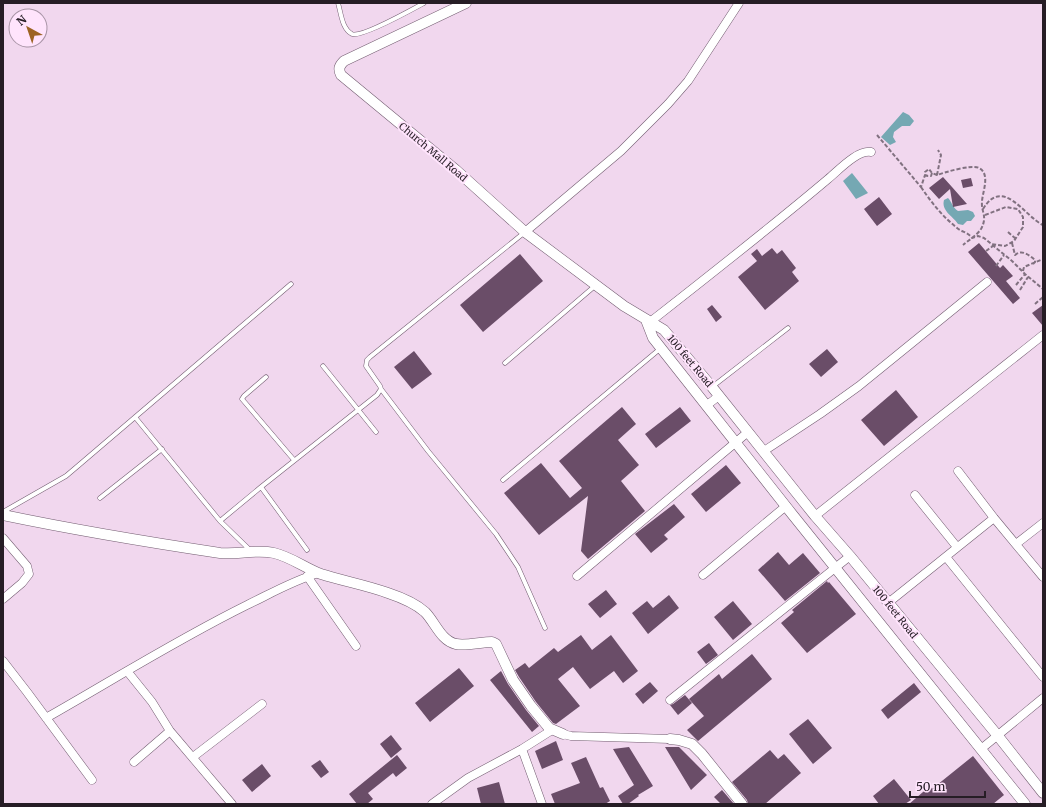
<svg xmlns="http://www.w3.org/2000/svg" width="1046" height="807" font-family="Merriweather,serif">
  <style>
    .water { fill: #75a8b3 }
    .building { fill: #6a4d68 }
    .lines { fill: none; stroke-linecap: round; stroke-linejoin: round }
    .service-casing { stroke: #735d71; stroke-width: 5 }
    .minor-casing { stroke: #735d71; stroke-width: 9 }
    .tertiary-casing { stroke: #735d71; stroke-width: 11 }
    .path { stroke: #817180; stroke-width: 2; stroke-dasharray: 4 2; stroke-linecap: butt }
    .service { stroke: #fff; stroke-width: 4 }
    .minor { stroke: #fff; stroke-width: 8 }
    .tertiary { stroke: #fff; stroke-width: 10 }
    .labels { text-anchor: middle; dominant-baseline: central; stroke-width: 4; stroke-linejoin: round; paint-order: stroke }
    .street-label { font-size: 10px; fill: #261d25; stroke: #ffe4fc }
  </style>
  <rect width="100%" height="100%" fill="#f1d7ee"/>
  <path class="water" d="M903 112 909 115 914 121 910 126H902L894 132 893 137 896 142 890 145 881 137Z
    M852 173 868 193 856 199 843 181Z
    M948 198C952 202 952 207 958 211L968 210 973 212 975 216 971 221H967L963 225 958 224C953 216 941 211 944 200Z"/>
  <path class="building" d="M943 177 952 187 967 204 953 207 950 189 939 199 929 188Z
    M971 178 973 186 963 188 961 180Z
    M879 197 892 214 877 226 864 209Z
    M979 243 1000 268 1003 265 1013 276 1006 281 1020 298 1013 304 968 252Z
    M772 248 777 254 782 250 796 268 792 272 799 281 765 310 738 277 757 261 751 254 757 249 762 256Z
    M520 254 543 281 483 332 460 305Z
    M712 305 722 317 716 322 707 309Z
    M1043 305V326L1032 313Z
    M827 349 838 362 821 377 809 364Z
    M414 351 432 374 412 389 394 367Z
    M896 390 918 417 884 446 861 420Z
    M622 407 636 424 618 440 639 465 621 481 645 511 588 559 581 551 588 496 539 535 504 493 541 463 570 498 582 488 559 461Z
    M680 407 691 421 656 448 645 434Z
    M726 465 741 483 706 512 691 494Z
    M674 504 685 517 664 535 668 539 651 553 635 534Z
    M778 552 789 565 803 553 820 573 785 601 758 570Z
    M827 581 828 583 829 582 856 614 807 653 781 623 794 612 792 610Z
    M606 590 617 604 600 618 588 604Z
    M669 595 679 608 648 634 632 613 647 601 653 608Z
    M733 601 752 624 733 640 714 617Z
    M581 635 592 650 611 635 638 671 623 683 614 671 590 689 573 667 558 679 580 706 556 724 553 723 536 702 519 677 515 670 525 663 529 668 554 648 558 652Z
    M709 643 718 655 706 664 697 652Z
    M752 654 772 679 698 741 687 730 704 716 689 699 719 674 722 679Z
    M459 668 474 686 430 722 415 703Z
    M501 671 508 684 526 710 539 726 532 732 490 680Z
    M650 682 658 691 643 704 635 694Z
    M914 683 921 692 888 719 881 710Z
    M685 695 692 703 678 715 670 705 673 704Z
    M808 719 832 748 813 764 789 734Z
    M391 735 402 749 391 758 380 744Z
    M556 741 563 760 542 769 535 751Z
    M629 747 653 786 638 795 639 796 628 804H623L618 796 634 785 613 749Z
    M665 747H679L707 775 691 790Z
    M770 750 778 759 784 754 801 773 765 804H748L747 800 732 782Z
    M397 755 407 768 396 777 393 773 368 793 373 799 367 804H357L349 794Z
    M973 756 1004 795 993 804H909L930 786 932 789Z
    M586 757 600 788 603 787 610 801 605 804H555L551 794 580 783 571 763Z
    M320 760 329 772 321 778 311 766Z
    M262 764 271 776 252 792 242 780Z
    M894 779 911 800 905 804H879L873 796Z
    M499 782 505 804H481L477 788Z
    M722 790 734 804H721L714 797Z"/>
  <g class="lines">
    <g class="service-casing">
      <path id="service" d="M338 3C341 13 342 29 352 34 361 38 413 9 424 3
        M505 363 596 285
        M323 366 376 432
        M266 377 244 396 242 399 294 460
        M712 387 788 328
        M381 389 428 451 496 534 518 567 545 628
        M135 417 220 521 251 551
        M503 480 661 348
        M261 487 307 550
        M100 498 162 449
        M3 512 66 476 79 465 291 284
        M220 521 261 487 377 395 381 389 380 386 366 366 367 360 370 357 525 232"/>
    </g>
    <g class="minor-casing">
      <path id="minor" d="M525 232 621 151 668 104 688 81 739 3
        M650 322C710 275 770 228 828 179 839 170 857 150 871 152
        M707 405 719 396
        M764 451 820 414 859 386 987 282
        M958 471 994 518 1043 577
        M915 495 957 547
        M815 516 1043 335
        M3 538 27 566 29 574 22 583 3 599
        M1016 544 1043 523
        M946 557 1043 677
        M703 575 786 506
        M307 576 356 646
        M577 576 748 432
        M888 603 994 518
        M3 661 27 692 92 780
        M127 671 152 702 170 731 232 804
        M670 700 850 556
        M46 718C113 680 178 639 247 605 270 594 294 580 319 573
        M563 734 571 736 670 739
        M522 749 542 804
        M981 749 1043 698
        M193 757 262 704
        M134 762 170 731
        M432 804 468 778 522 749 552 730"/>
    </g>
    <g class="tertiary-casing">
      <path id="tertiary" d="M466 3 344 61C339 66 338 69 341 75L456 170 525 232 624 306 664 330 712 387 815 516 850 556 998 736 1043 793
        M646 320 653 338 792 514 1025 804
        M3 515C75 530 147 542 220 553 238 555 256 549 274 553 291 557 305 568 321 574 343 581 366 585 388 593 400 597 415 603 425 612 435 622 441 641 456 644 466 646 481 642 492 642L496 644 513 680 531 706 549 728 563 734
        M670 739 679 740 692 744 702 754 742 804"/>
    </g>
    <path class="path" d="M877 135 921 187 925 175
      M932 173 931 176H928L925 175V172L929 169 932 173 937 175C946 172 972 164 979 168 991 174 982 193 982 202 981 212 988 216 981 229 977 235 969 240 963 245
      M937 175 941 155 938 150
      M921 187C931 202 942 216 956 227 961 232 968 232 972 238L978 236 984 238 1012 261 1025 274 1043 289
      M983 209C1003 176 1024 216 1043 225
      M985 215 1006 207 1018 209 1023 217V227L1014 241 1005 246 991 244
      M1008 232 1016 239
      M1012 243 1015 255C1022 249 1029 255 1035 260V262L1033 264
      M986 251 993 246
      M996 266 1004 255
      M1023 271 1024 267 1043 259
      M1016 285 1025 274
      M1020 290 1028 277
      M1035 304 1043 297"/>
    <use href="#service" class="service"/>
    <use href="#minor" class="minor"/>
    <use href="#tertiary" class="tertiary"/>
  </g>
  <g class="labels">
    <g class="street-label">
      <text transform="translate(433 152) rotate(40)">Church Mall Road</text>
      <text transform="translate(690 361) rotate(50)">100 feet Road</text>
      <text transform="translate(895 612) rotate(51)">100 feet Road</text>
    </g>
  </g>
  <rect width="1046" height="807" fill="none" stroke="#261d25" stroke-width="8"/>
  <g transform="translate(28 28) rotate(320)"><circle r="19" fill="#ffe4fc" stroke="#a894a6"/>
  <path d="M0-3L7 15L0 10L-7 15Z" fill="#9d6323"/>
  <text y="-6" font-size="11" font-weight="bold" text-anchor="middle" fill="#261d25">N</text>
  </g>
  <path d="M910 791v6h75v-6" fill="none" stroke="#261d25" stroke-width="2"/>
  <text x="916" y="791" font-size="12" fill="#261d25" stroke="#ffe4fc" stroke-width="3" paint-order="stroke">50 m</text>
</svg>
